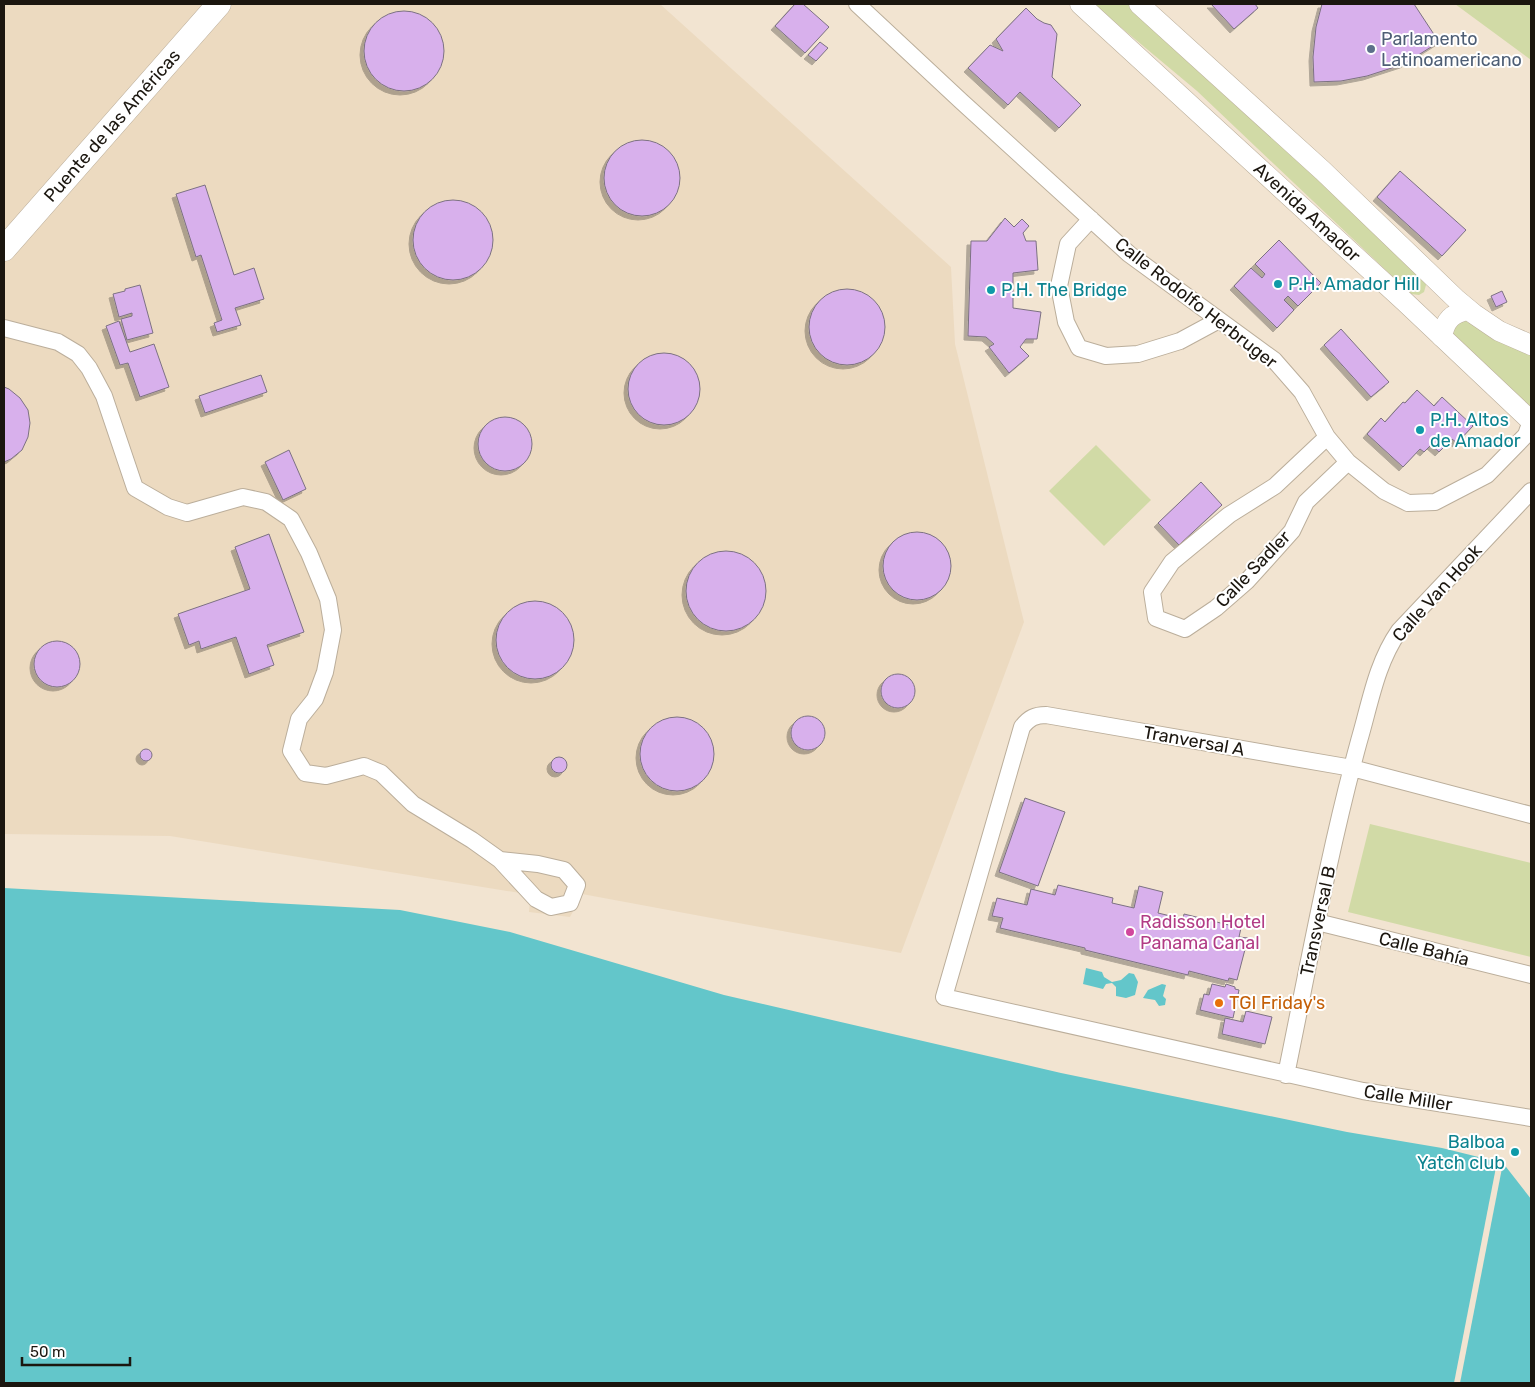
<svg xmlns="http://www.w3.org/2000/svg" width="1535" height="1387" font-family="Rubik,sans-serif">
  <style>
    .built { fill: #ecdac0 }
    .green { fill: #d1daa6 }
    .water { fill: #63c6ca }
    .pier { fill: #f2e4d1 }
    .building { fill: #d8b0ec; stroke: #7c7182; filter: url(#shadow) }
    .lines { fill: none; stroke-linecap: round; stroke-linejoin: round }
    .minor-casing { stroke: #bbae9b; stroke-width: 18 }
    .major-casing { stroke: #bbae9b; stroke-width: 21 }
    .highway-casing { stroke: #bbae9b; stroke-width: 25 }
    .minor { stroke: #fff; stroke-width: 16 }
    .major { stroke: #fff; stroke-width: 20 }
    .highway { stroke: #fff; stroke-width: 24 }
    .service-dot { fill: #5c6f8a; stroke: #fff; stroke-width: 2 }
    .culture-dot { fill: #0f9aa8; stroke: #fff; stroke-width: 2 }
    .hotel-dot { fill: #d1479c; stroke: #fff; stroke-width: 2 }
    .food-dot { fill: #e8710a; stroke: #fff; stroke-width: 2 }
    .labels { text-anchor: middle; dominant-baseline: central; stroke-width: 4; stroke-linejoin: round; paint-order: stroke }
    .service-label { font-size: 18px; fill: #4e5e75; stroke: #fff; text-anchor: start }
    .street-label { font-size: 18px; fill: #1b160f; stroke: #fff }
    .culture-label { font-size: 18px; fill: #0d838f; stroke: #fff; text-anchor: start }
    .hotel-label { font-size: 18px; fill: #b23c85; stroke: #fff; text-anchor: start }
    .food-label { font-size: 18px; fill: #c56008; stroke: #fff; text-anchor: start }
  </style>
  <defs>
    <filter id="shadow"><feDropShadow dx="-4" dy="4" stdDeviation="0" flood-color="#0004"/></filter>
  </defs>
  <rect width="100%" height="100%" fill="#f2e4d1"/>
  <path class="built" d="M4 4H660L951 267 955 344 1024 622 901 953 582 894 570 917 529 912 530 900 526 894 170 836 4 834Z"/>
  <path class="green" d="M1093 4H1128L1425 279 1426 285 1424 292 1419 295 1411 294 1197 91Z
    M1455 4H1531V60Z
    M1465 318 1531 354V407L1449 334 1454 325Z
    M1096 445 1151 500 1104 546 1049 491Z
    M1370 824 1531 863V957L1348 912Z"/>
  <path class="water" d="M4 888 400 910 510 932 724 995 1061 1073 1347 1132 1442 1148 1503 1163 1531 1199V1383H4Z
    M1086 968 1102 972 1104 977 1112 982 1121 980 1129 973 1134 974 1138 982 1135 995 1126 998 1116 996V987L1112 983 1106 984 1103 989 1083 984Z
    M1162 984 1166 985 1163 996 1166 999 1165 1005 1159 1006 1155 1000 1143 998 1148 990Z"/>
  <path class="pier" d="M1497 1162 1503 1163 1460 1383H1454Z"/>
  <path class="building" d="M795 4H803L829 27 805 53 775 26Z
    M1211 4H1255L1258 8 1234 29Z
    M1322 4H1414L1439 42 1404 64 1367 76 1341 81 1314 82 1313 57 1316 27Z
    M1026 8 1037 19 1044 23 1051 25 1057 34 1052 77 1081 105 1059 128 1020 92 1008 105 968 68 990 45 1003 51 996 39Z
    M364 51a40 40 0 1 1 80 0a40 40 0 1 1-80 0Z
    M820 42 828 48 816 61 808 55Z
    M604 178a38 38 0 1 1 76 0a38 38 0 1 1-76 0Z
    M1400 171 1466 230 1442 256 1377 197Z
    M205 185 234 275 254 268 264 299 235 308 241 325 217 332 214 323 222 320 201 255 196 257 176 194Z
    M413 240a40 40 0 1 1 80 0a40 40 0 1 1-80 0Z
    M1005 218 1014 227 1022 219 1029 226 1023 233 1026 241H1036L1038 270 1013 273V308L1041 312 1037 339H1026L1020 347 1029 356 1009 373 989 347 994 344 986 337 968 336 971 241H987Z
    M1279 240 1321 283 1298 306 1288 296 1284 300 1294 310 1277 328 1234 286 1251 268 1262 278 1265 274 1255 264Z
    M140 285 153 333 127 340 121 319 132 316V313L119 317 113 294 125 291V289Z
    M809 327a38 38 0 1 1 76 0a38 38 0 1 1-76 0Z
    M1502 291 1507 302 1496 307 1491 296Z
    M119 321 130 352 154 344 169 387 140 397 128 363 120 365 106 326Z
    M1341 329 1389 382 1371 397 1324 345Z
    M628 389a36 36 0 1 1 72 0a36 36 0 1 1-72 0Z
    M261 375 267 392 205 413 199 396Z
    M4 387 9 389 20 398 28 410 30 423 28 437 22 450 11 459 4 462Z
    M1417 390 1434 406 1442 397 1473 426 1457 443 1452 439 1439 452 1431 445 1424 452 1420 449 1403 467 1367 434 1381 418 1385 422 1403 402 1405 403Z
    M478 444a27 27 0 1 1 54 0a27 27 0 1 1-54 0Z
    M289 450 306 489 283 500 265 462Z
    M1201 482 1222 505 1179 545 1158 523Z
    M883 566a34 34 0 1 1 68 0a34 34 0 1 1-68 0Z
    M269 534 304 632 267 645 274 665 249 674 236 637 201 649 199 641 189 645 178 614 250 589 235 547Z
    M686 591a40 40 0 1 1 80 0a40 40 0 1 1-80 0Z
    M496 640a39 39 0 1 1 78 0a39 39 0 1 1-78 0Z
    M34 664a23 23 0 1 1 46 0a23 23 0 1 1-46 0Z
    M881 691a17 17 0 1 1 34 0a17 17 0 1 1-34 0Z
    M791 733a17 17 0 1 1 34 0a17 17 0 1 1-34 0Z
    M640 754a37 37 0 1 1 74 0a37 37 0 1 1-74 0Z
    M140 755a6 6 0 1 1 12 0a6 6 0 1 1-12 0Z
    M551 765a8 8 0 1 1 16 0a8 8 0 1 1-16 0Z
    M1025 798 1065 812 1038 886 999 872Z
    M1058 885 1113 898 1112 903 1134 908 1139 886 1163 892 1158 913 1183 919 1184 914 1241 928 1239 937 1248 938 1237 980 1229 978 1228 981 1189 971 1188 975 1085 950V948L1000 928 1003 918 992 916 997 898 1027 905 1031 889 1055 895Z
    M1212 984 1225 987 1226 984 1235 987V989L1239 990 1233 1018 1200 1010 1204 994 1209 995Z
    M1246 1011 1272 1017 1265 1044 1222 1034 1225 1018 1243 1022Z"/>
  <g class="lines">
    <g class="minor-casing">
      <path id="minor" d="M857 4 961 101 1129 254 1274 360 1302 392 1327 437 1348 462 1384 491 1408 503 1435 502 1487 475 1526 435 1531 421
        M1091 219 1068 244 1059 286 1066 322 1079 348 1106 356 1138 354 1180 341 1219 320
        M4 328 58 342 78 354 89 368 104 396 135 488 168 507 187 513 243 497 266 502 291 519 309 553 328 599 333 630 325 672 315 699 299 719 291 751 305 773 326 776 364 766 381 773 413 804 472 840 500 860 536 899 551 907 570 903 577 885 564 870 538 864 500 860
        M1327 437 1275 486 1229 515 1172 562 1152 592 1156 618 1185 629 1216 608 1247 581 1292 531 1306 502 1348 462
        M1531 815 1352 768 1046 715C1035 715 1029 718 1022 727L944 997 1363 1091 1531 1118
        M1317 922 1531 975
        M1286 1075C1309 963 1329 851 1359 741 1370 704 1376 664 1399 631L1531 491"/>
    </g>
    <g class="major-casing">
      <g id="major">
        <path id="s1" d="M1080 4 1404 301 1531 421"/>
        <path d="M1139 4 1323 171 1456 299 1474 314 1499 331 1531 345"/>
        <path d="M1442 337C1445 320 1452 313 1468 310"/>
      </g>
    </g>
    <g class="highway-casing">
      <g id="highway">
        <path id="s2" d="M4 249 219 4"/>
      </g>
    </g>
    <use href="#minor" class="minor"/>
    <use href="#major" class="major"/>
    <use href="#highway" class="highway"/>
  </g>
  <circle class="service-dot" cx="1371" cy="49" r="5"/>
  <g class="culture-dot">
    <circle cx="1278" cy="284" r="5"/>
    <circle cx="991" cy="290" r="5"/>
    <circle cx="1420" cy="430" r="5"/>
    <circle cx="1515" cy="1152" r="5"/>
  </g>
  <circle class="hotel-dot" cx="1130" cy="932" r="5"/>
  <circle class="food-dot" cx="1219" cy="1003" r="5"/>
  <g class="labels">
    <g class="service-label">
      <text x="1381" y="39">Parlamento<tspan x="1381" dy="21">Latinoamericano</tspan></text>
    </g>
    <g class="street-label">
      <text stroke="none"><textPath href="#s2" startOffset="164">Puente de las Américas</textPath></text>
      <text stroke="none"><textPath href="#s1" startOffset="308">Avenida Amador</textPath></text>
      <text transform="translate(1196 303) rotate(38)">Calle Rodolfo Herbruger</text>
      <text transform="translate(1253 569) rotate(-46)">Calle Sadler</text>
      <text transform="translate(1437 593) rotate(-48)">Calle Van Hook</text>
      <text transform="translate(1194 741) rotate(10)">Tranversal A</text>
      <text transform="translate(1318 921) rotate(-78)">Transversal B</text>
      <text transform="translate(1424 949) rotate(14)">Calle Bahía</text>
      <text transform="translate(1408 1098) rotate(9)">Calle Miller</text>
    </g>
    <g class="culture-label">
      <text x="1288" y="284">P.H. Amador Hill</text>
      <text x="1001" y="290">P.H. The Bridge</text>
      <text x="1430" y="420">P.H. Altos<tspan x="1430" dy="21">de Amador</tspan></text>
      <text x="1505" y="1142" text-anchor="end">Balboa<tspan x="1505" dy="21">Yatch club</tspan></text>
    </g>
    <g class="hotel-label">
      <text x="1140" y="922">Radisson Hotel<tspan x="1140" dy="21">Panama Canal</tspan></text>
    </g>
    <g class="food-label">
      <text x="1229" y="1003">TGI Friday's</text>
    </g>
  </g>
  <rect width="1535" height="1387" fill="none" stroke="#1b160f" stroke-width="10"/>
  <path d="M22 1357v8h108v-8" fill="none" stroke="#1b160f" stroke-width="2.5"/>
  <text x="30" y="1357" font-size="15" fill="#1b160f" stroke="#ffffff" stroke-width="4" paint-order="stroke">50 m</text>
</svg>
